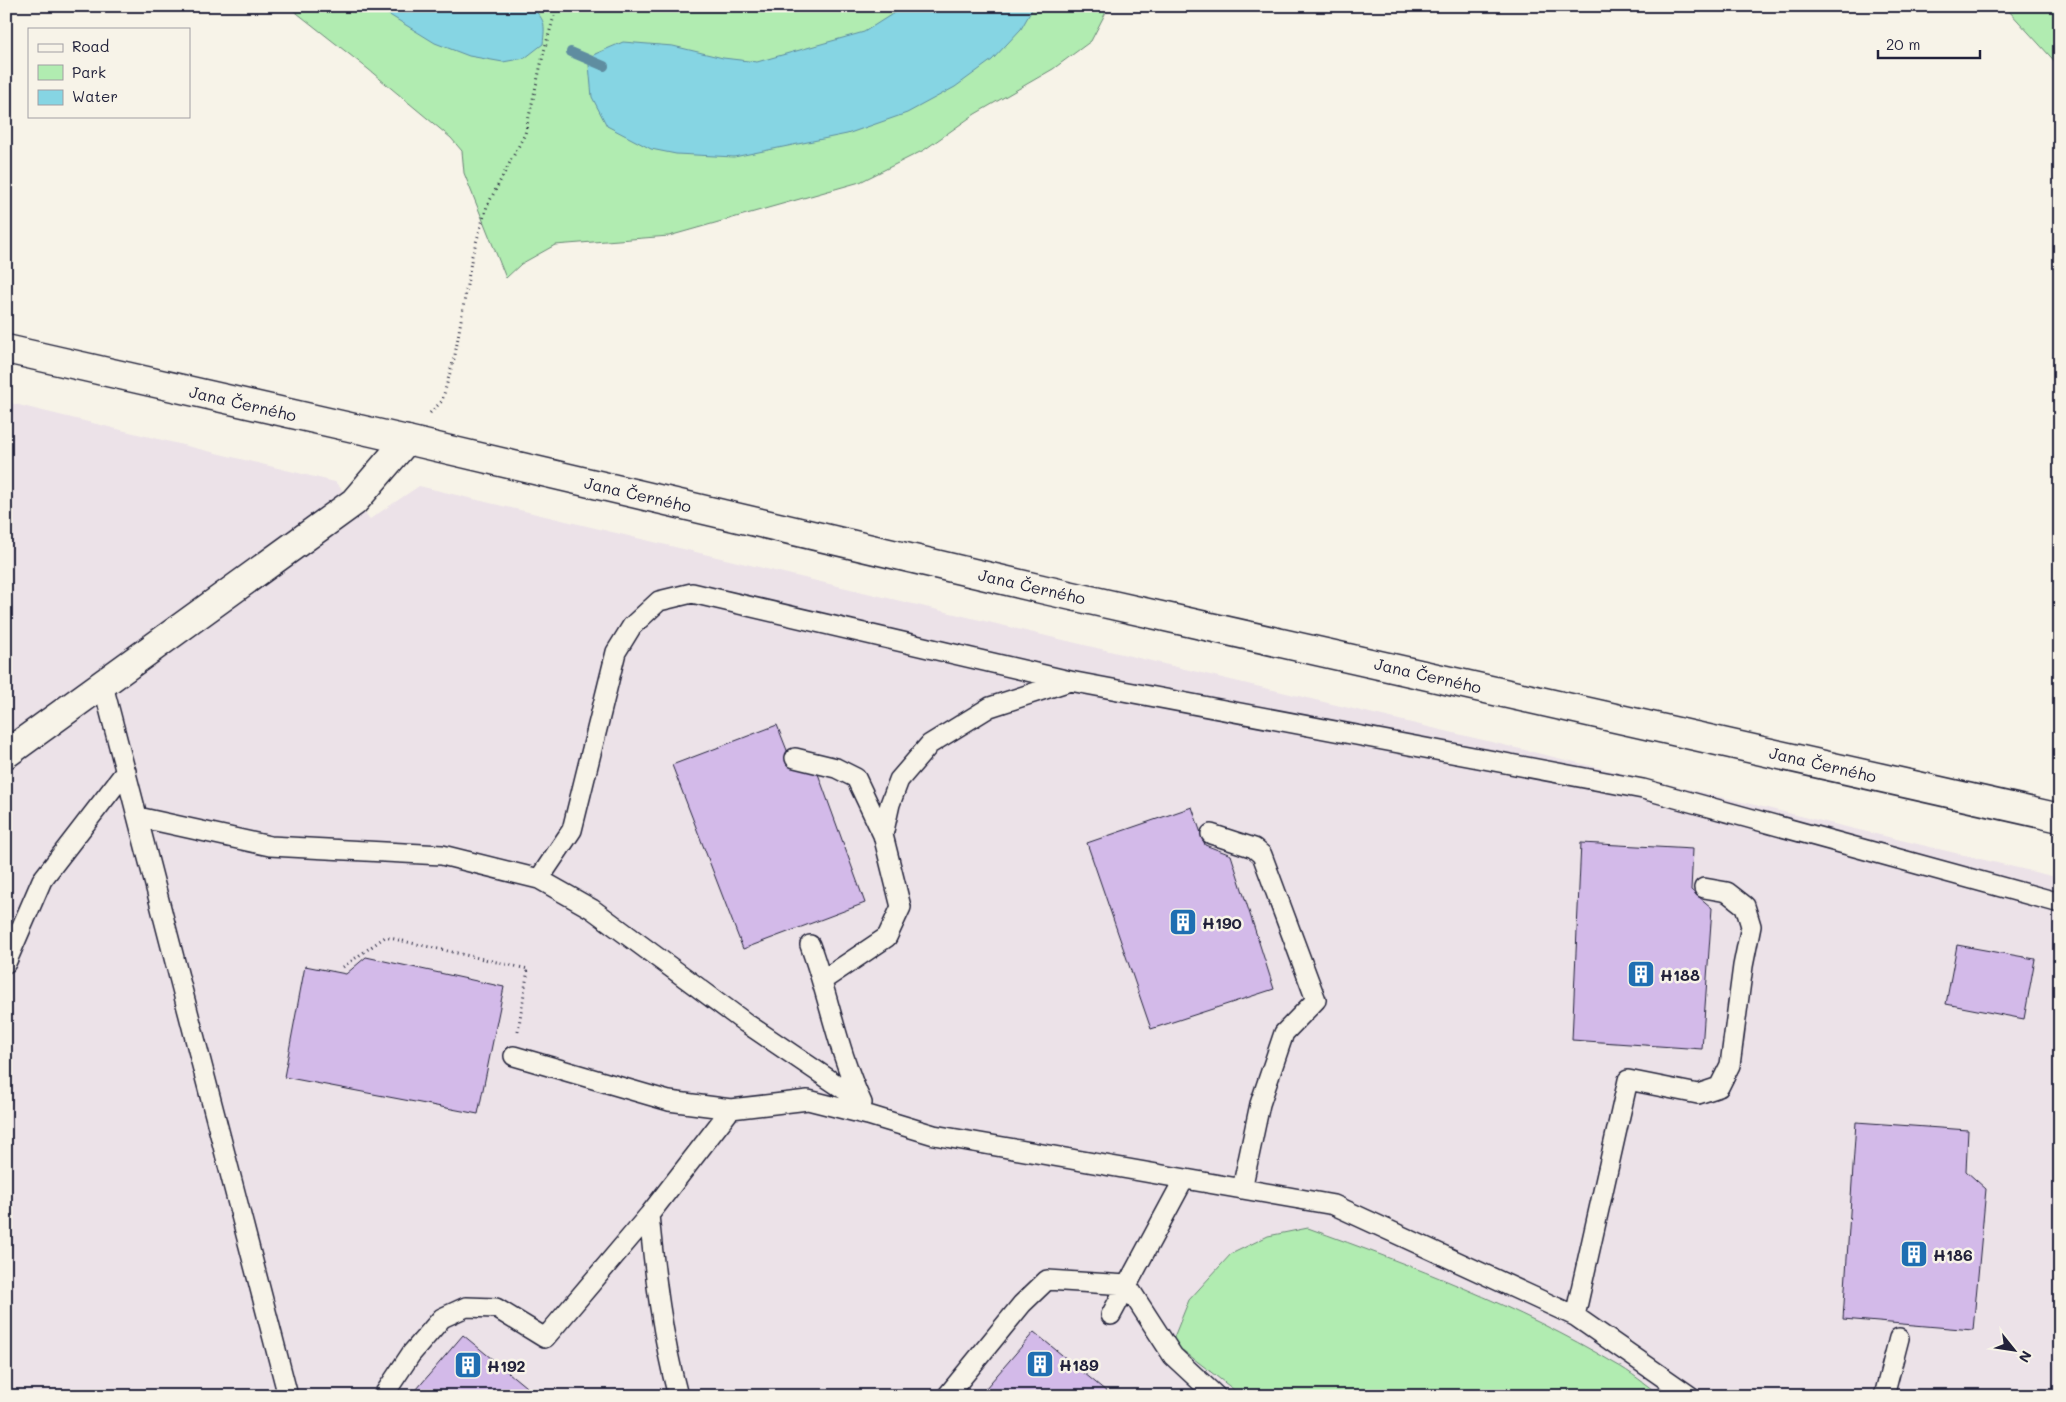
<svg xmlns="http://www.w3.org/2000/svg" width="2066" height="1402" font-family="Mali,sans-serif">
  <style>
    .built { fill: #ece2e8 }
    .green { fill: #b1ecb1; stroke: #6a8776 }
    .water { fill: #86d5e3; stroke: #5e8da0 }
    .lines { fill: none; stroke-linecap: round; stroke-linejoin: round }
    .stream { stroke: #5e8da0; stroke-width: 10 }
    .building { fill: #d3bae9; stroke: #22223b }
    .service-casing { stroke: #22223b; stroke-width: 22 }
    .minor-casing { stroke: #22223b; stroke-width: 31 }
    .tertiary-casing { stroke: #22223b; stroke-width: 31 }
    .path { stroke: #22223b; stroke-width: 3; stroke-dasharray: 1 4; stroke-linecap: butt }
    .service { stroke: #f7f3e8; stroke-width: 19 }
    .minor { stroke: #f7f3e8; stroke-width: 28 }
    .tertiary { stroke: #f7f3e8; stroke-width: 28 }
    .labels { text-anchor: middle; dominant-baseline: central; stroke-width: 5; stroke-linejoin: round; paint-order: stroke }
    .street-label { font-size: 16px; fill: #22223b; stroke: #f7f3e8 }
    .poi-label { font-size: 16px; font-weight: bold; fill: #22223b; stroke: #f7f3e8; text-anchor: start }
  </style>
  <rect width="100%" height="100%" fill="#f7f3e8"/>
  <filter id="ink" filterUnits="userSpaceOnUse"><feTurbulence type="fractalNoise" baseFrequency=".02" numOctaves="2"/><feDisplacementMap in="SourceGraphic" scale="10" xChannelSelector="R" yChannelSelector="G"/><feConvolveMatrix kernelMatrix="1 2 1 2 8 2 1 2 1" color-interpolation-filters="sRGB"/></filter>
  <g filter="url(#ink)">
    <path class="built" d="M6 402 335 482 370 519 419 486 2060 878V1396H6Z"/>
    <path class="green" d="M288 6H1107L1105 14 1091 41 1053 69 975 114 924 150 860 182 669 236 555 245 521 264 506 278 464 173 462 151 451 138 368 69Z
      M2005 6H2060V67L2008 10Z
      M1308 1228C1413 1266 1518 1306 1614 1363 1631 1372 1646 1385 1661 1396H1242L1172 1342 1189 1300 1231 1254 1268 1236Z"/>
    <path class="water" d="M375 6H529C546 19 545 24 543 44L525 58 503 62 469 56 435 43Z
      M905 6H1034L1021 29 992 60 955 87 907 113 847 134 734 157 676 154 651 149 607 126 592 97 589 65 595 54 623 42 673 46 723 58 757 62 864 32Z"/>
    <g class="lines">
      <path class="stream" d="M571 52 604 66"/>
    </g>
    <path class="building" d="M777 725 792 763 817 771 865 903 743 949 672 765Z
      M1192 807 1205 845 1231 855 1274 989 1151 1029 1087 843Z
      M1581 843 1693 849 1691 890 1712 908 1702 1049 1572 1040Z
      M1957 945 2035 959 2024 1019 1946 1004Z
      M366 957 504 987 478 1114 284 1077 305 966 346 974Z
      M1856 1122 1968 1130 1966 1171 1986 1189 1973 1330 1843 1319Z
      M1034 1332 1112 1396H979Z
      M463 1335 537 1396H411Z"/>
    <g class="lines">
      <g class="service-casing">
        <path id="service" d="M103 685 288 1396
          M795 758 836 768 856 778 883 835
          M138 817 270 846 442 855 539 879 592 909 746 1023 861 1101
          M1211 834 1254 848 1262 855 1316 1000 1284 1033 1260 1104 1242 1189
          M539 879 572 830 616 652 632 626 659 601 692 593 1070 681 1643 789 2060 903
          M810 945C829 997 838 1052 862 1103
          M6 963 42 880 126 771
          M823 980 887 937 901 907 883 835 890 804 899 780 930 744 990 707 1070 681
          M514 1056 669 1101 731 1109 808 1100 868 1115 934 1135 1334 1205 1575 1316 1690 1396
          M649 1215C655 1276 662 1336 678 1396
          M1111 1315 1184 1179
          M1575 1316 1628 1080 1698 1094 1719 1087 1730 1065 1743 966 1751 926 1745 906 1727 892 1704 888
          M383 1396 411 1354 442 1318 466 1307 496 1308 545 1338 649 1215 731 1109
          M947 1396 1022 1304 1047 1280 1127 1285 1173 1356 1216 1396
          M1884 1396 1899 1338"/>
      </g>
      <g class="minor-casing">
        <path id="minor" d="M6 754 354 502 407 440"/>
      </g>
      <g class="tertiary-casing">
        <path id="tertiary" d="M6 349 407 440 1050 591 2060 818"/>
      </g>
      <path class="path" d="M430 413 442 401 455 355 472 256 487 206 525 134 544 51 557 6
        M343 967 385 937 528 969 518 1031"/>
      <use href="#service" class="service"/>
      <use href="#minor" class="minor"/>
      <use href="#tertiary" class="tertiary"/>
    </g>
  </g>
  <defs>
    <g id="building-square" transform="scale(1.4375)"><rect x="-9" y="-9" width="18" height="18" rx="4" fill="#1f6fb2" stroke="#f7f3e8"/><path d="M-4-6H4V6H1V3H-1V6H-4ZM-2.5-4.3h1.7v1.8h-1.7ZM.8-4.3h1.7v1.8H.8ZM-2.5-1h1.7V.8h-1.7ZM.8-1h1.7V.8H.8Z" fill="#fff"/></g>
  </defs>
  <g fill-rule="evenodd">
    <use href="#building-square" x="1183" y="922"/>
    <use href="#building-square" x="1641" y="974"/>
    <use href="#building-square" x="1914" y="1254"/>
    <use href="#building-square" x="1040" y="1364"/>
    <use href="#building-square" x="468" y="1365"/>
  </g>
  <g class="labels">
    <g class="street-label">
      <text transform="translate(243 403) rotate(13)">Jana Černého</text>
      <text transform="translate(638 494) rotate(13)">Jana Černého</text>
      <text transform="translate(1032 586) rotate(13)">Jana Černého</text>
      <text transform="translate(1428 675) rotate(13)">Jana Černého</text>
      <text transform="translate(1823 764) rotate(13)">Jana Černého</text>
    </g>
    <g class="poi-label">
      <text x="1202" y="922">H190</text>
      <text x="1660" y="974">H188</text>
      <text x="1933" y="1254">H186</text>
      <text x="1059" y="1364">H189</text>
      <text x="487" y="1365">H192</text>
    </g>
  </g>
  <rect width="2066" height="1402" fill="none" stroke="#f7f3e8" stroke-width="25"/>
  <rect x="12" y="12" width="2041" height="1377" fill="none" stroke="#22223b" stroke-width="2" filter="url(#ink)"/>
  <rect x="28" y="28" width="162" height="90" fill="#f7f3e8" stroke="#a29fa3"/>
  <rect x="38" y="44" width="25" height="8" fill="#f7f3e8" stroke="#a29fa3"/>
  <text x="72" y="52" font-size="15" fill="#22223b">Road</text>
  <rect x="38" y="65" width="25" height="15" fill="#b1ecb1" stroke="#a29fa3"/>
  <text x="72" y="78" font-size="15" fill="#22223b">Park</text>
  <rect x="38" y="90" width="25" height="15" fill="#86d5e3" stroke="#a29fa3"/>
  <text x="72" y="102" font-size="15" fill="#22223b">Water</text>
  <g transform="translate(2014 1350) rotate(120)" stroke="#f7f3e8" stroke-width="4" paint-order="stroke">
  <path d="M0-4L9 19L0 12L-9 19Z" fill="#22223b"/>
  <text y="-8" font-size="14" font-weight="bold" text-anchor="middle" fill="#22223b">N</text>
  </g>
  <path d="M1878 50v8h102v-8" fill="none" stroke="#22223b" stroke-width="2.5"/>
  <text x="1886" y="50" font-size="15" fill="#22223b" stroke="#f7f3e8" stroke-width="4" paint-order="stroke">20 m</text>
</svg>
